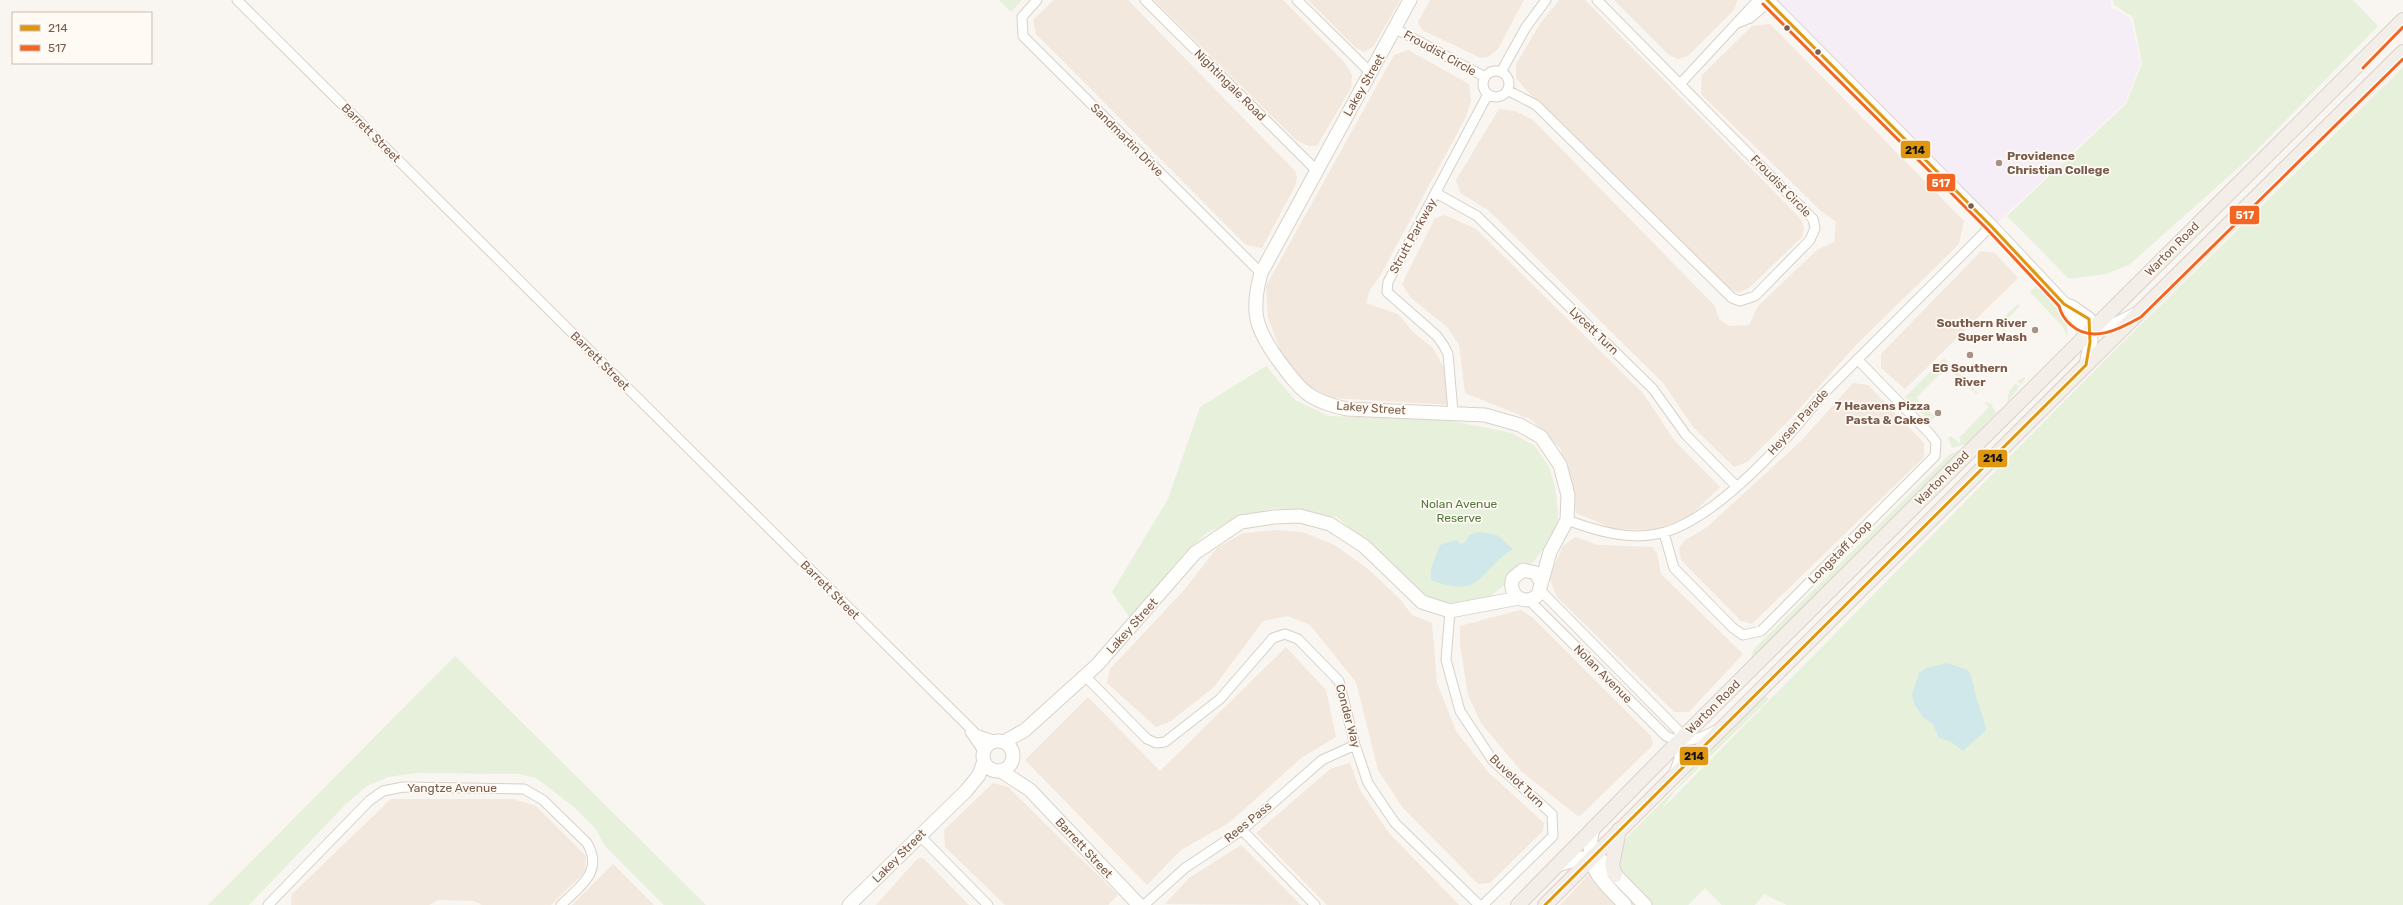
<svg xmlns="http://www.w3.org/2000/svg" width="2403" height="905" font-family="Rubik,sans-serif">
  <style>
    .residential { fill: #f2e8de }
    .education { fill: #f6eef6 }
    .green { fill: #e7f0db }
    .water { fill: #d0e8ea }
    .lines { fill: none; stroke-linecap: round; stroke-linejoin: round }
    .street-casing { stroke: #d7d1cb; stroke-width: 11 }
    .secondary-casing { stroke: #d9d2cb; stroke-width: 15 }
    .primary-casing { stroke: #dad1cc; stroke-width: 16 }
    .street { stroke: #fefefd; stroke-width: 9 }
    .secondary { stroke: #fefefd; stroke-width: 13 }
    .primary { stroke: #f3eee8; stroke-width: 14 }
    .bus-1-casing { stroke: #fffaf3; stroke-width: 6 }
    .bus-2-casing { stroke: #fffaf3; stroke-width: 6 }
    .bus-1 { stroke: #de970f; stroke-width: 3 }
    .bus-2 { stroke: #f26522; stroke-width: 3 }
    .bus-dot { fill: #7a5c4d; stroke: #fffaf3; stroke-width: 1.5 }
    .poi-dot { fill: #a69286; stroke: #fffaf3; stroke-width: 1.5 }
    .labels { text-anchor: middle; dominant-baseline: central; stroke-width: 3.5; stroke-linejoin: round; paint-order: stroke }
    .street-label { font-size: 12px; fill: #7a5c4d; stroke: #fffaf3 }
    .poi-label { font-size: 12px; font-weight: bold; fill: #7a5c4d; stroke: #fffaf3; text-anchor: end }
    .park-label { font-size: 12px; fill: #537a41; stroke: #fffaf3 }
    .line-badge { stroke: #fffaf3; stroke-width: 1.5 }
    .badge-label { font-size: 11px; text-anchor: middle; font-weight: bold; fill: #fff }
    .pale-badge-label { font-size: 11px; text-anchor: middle; font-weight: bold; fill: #111 }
  </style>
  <rect width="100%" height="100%" fill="#f9f5f0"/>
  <path class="residential" d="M1054 0H1128L1295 171 1297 177 1295 186 1262 248 1246 245 1036 34 1033 20Z
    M1154 0H1283L1345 63 1352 75 1351 88 1317 146H1308L1295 139Z
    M1308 0H1400L1373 47 1364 52 1356 48Z
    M1430 0H1524L1498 49 1488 57 1481 58 1422 30 1418 22Z
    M1559 0H1585L1801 219 1804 228 1802 237 1749 288 1738 293 1728 287 1527 91 1516 78V64L1540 24Z
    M1614 0H1737V2L1734 10 1688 56 1678 59 1669 55Z
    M1770 24 1964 221 1959 244 1855 346 1792 417 1747 462 1734 467 1694 428 1663 383 1488 210 1460 193 1456 180 1499 109 1515 111 1533 120 1715 306 1719 319 1729 326 1749 325 1758 306 1817 250 1834 242 1836 222 1820 210 1701 94 1702 75 1752 26Z
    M1408 50 1469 84 1471 100 1466 117 1380 276 1370 290 1366 303 1398 314 1414 333 1433 348 1444 368 1452 405 1333 398 1309 387 1293 372 1281 352 1268 318 1266 286 1394 55Z
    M1445 215 1476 229 1643 393 1674 440 1720 487 1689 517 1654 530 1614 529 1576 513 1572 487 1560 448 1532 420 1465 393 1459 345 1447 327 1411 298 1402 284 1435 218Z
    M1981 251 1995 253 2018 278 1905 389 1881 368V354Z
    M1853 383 1868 385 1924 443V457L1752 624 1741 621 1681 560 1679 548 1685 540 1706 528 1801 441Z
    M1278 530 1302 532 1335 545 1368 569 1399 598 1412 615 1432 623 1437 683 1456 731 1488 772 1544 823 1543 831 1490 883 1478 884 1403 808 1378 770 1356 682 1310 625 1288 616 1263 621 1214 687 1171 721 1156 727 1107 683 1110 669 1184 590 1217 548 1243 533Z
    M1575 537 1598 545 1652 547 1657 553 1661 574 1743 654 1689 712H1674L1557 597 1549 577 1563 546Z
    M1520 610 1532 617 1651 736 1653 745 1579 817 1521 771 1481 723 1468 695 1460 644V626Z
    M1286 647 1326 690 1336 737 1301 758 1230 822 1181 850 1147 885 1025 760 1088 697 1160 771Z
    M1350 763 1360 790 1389 833 1459 905H1327L1256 833 1330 769Z
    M993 783 1008 787 1118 895 1108 905H1005L945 847 944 830Z
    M391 799H513L536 806 586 856 585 872 551 905H482L474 901 438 900 429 905H291L292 894Z
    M1241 845 1301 905 1165 904 1189 878Z
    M1606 856 1607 876 1636 905H1560Z
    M918 858H923L969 905H876Z
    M613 864 654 905H572Z"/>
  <path class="education" d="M1776 0H2110L2112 8 2130 18 2141 63 2125 103 1997 223Z"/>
  <path class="green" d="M999 0H1022L1011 12Z
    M2113 0H2353L2378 26 2247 160 2129 265 2106 274 2069 279 2007 216 2126 104 2142 64 2133 17 2114 5Z
    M2403 67V905H1787L1764 894 1755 905H1722L1705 888 1688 905H1651L1617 867 1620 848 1630 834 1681 783 1711 748 1764 695 1769 699 1674 792 1660 811 2111 354Z
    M2036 286C2048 298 2071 316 2067 336L2063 327 2030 292Z
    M2018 304 2020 306 2001 325 2005 330 2004 331 1999 325 2000 321Z
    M1944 358 1978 393 1976 394 1947 367 1916 398 1935 417 1930 422 1905 397Z
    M1266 366 1295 400 1329 416 1447 420 1512 433 1535 446 1549 467 1555 486 1558 512 1557 530 1535 560 1486 600 1460 605 1430 599 1337 517 1275 508 1237 519 1207 533 1185 552 1130 618 1112 592 1168 499 1200 407Z
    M2025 377V379L2007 403 2009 391 2016 383 2019 386 2020 384 2017 381Z
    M1984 402 1991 404 1996 413 1966 444 1952 448 1948 438 1951 436 1959 443 1961 440 1959 438 1989 407Z
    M1967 446 1751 660 1753 650 1949 455Z
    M455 656 706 905H664L605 846 595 828 574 807 536 778 519 774 416 773 388 777 367 786 346 804 249 905H208Z"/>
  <path class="water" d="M1479 532 1497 535 1513 549C1477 571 1484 600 1431 580V568L1440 545 1456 540 1461 544 1466 542 1469 535Z
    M1947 663 1968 670C1974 681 1974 691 1978 703 1981 713 1985 720 1986 730L1963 751 1950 741 1939 738 1933 724 1923 717 1914 704 1912 694 1919 673 1926 668Z"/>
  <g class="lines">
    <g class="street-casing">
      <path id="street" d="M237 0 964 722 976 734 996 741
        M1037 0 1022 17 1023 36 1261 273
        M1145 0 1316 170
        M1297 0 1371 73
        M1737 23 1750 18 1769 2
        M1396 29 1485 77
        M1483 84a13 13 0 1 1 26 0a13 13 0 1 1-26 0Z
        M1501 72 1526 27 1546 0
        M1680 84 1758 0
        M1507 90 1536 105 1732 298 1740 301 1755 296 1810 240 1815 228 1813 219 1597 0
        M1436 193 1477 216 1653 389 1686 435 1736 486
        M1453 412 1448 354 1444 346 1437 336 1387 292 1388 282 1488 94
        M1567 520C1597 531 1632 542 1665 532 1719 516 1788 439 1822 395L1991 226
        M1664 533 1674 568 1733 628 1743 635 1761 631 1935 456 1936 442 1930 434 1857 359
        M1540 590 1679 731C1682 747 1681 757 1674 772
        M1529 600 1666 736C1684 745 1700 739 1716 730
        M1450 611 1446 660 1460 711 1493 761 1552 814 1553 836 1483 905
        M1085 676 1147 739 1156 743 1165 742 1220 699 1273 638 1285 634 1298 639 1339 681 1355 745 1368 783 1395 823 1479 905
        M970 732 984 752
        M1242 830 1315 905
        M919 835 988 905
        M268 905 369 801 383 791 403 787 524 789 543 800 587 843C604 872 580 886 561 905
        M1144 905 1185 868 1242 830 1322 760 1355 745"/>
    </g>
    <g class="secondary-casing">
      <path id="secondary" d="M1410 0 1261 273C1250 313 1256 329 1279 361 1301 391 1309 401 1347 409L1485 415 1520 425 1541 437 1560 465 1568 495 1567 520 1550 552 1538 595C1524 607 1507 595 1513 578L1523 570 1536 573 1541 582
        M1767 0 1991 226 2064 304 2072 307 2089 319 2091 340 2086 365
        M2064 304C2065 312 2067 315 2073 320 2092 338 2114 326 2134 315
        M983 756a15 15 0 1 1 30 0a15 15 0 1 1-30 0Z
        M1004 742 1025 730 1097 665 1195 553 1241 522 1274 517 1300 516 1330 524 1364 546 1422 602 1450 611 1519 598
        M1001 771 1030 790 1139 905
        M1593 829C1583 868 1601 879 1625 905
        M1558 865 1580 858H1599L1645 905
        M849 905 966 791 979 775 984 761"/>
    </g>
    <g class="primary-casing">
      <path id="primary" d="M1615 875 1612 865 1619 830
        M1518 905 1699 721 2403 20
        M1545 905 2086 365 2403 52"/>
    </g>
    <use href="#street" class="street"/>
    <use href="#secondary" class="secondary"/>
    <use href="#primary" class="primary"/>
    <g class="bus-1-casing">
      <path id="bus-1" d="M1545 905 2086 365 2090 342 2089 319 2064 304 1991 226 1767 0"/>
    </g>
    <g class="bus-2-casing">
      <path id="bus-2" d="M1763 4 1987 229 2059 306C2061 314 2065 320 2071 325 2092 344 2120 329 2141 317L2403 59
        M2363 68 2403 27"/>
    </g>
    <use href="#bus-1" class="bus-1"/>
    <use href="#bus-2" class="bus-2"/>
  </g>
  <g class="bus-dot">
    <circle cx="1787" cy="28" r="3.5"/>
    <circle cx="1818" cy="52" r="3.5"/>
    <circle cx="1971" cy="206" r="3.5"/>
  </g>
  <g class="poi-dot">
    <circle cx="1999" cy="163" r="4"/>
    <circle cx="2035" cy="330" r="4"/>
    <circle cx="1970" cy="355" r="4"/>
    <circle cx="1938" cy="413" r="4"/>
  </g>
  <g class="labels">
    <g class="street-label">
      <text transform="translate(1440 53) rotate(29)">Froudist Circle</text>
      <text transform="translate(1230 85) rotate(45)">Nightingale Road</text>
      <text transform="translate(1364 85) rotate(-60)">Lakey Street</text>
      <text transform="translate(371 133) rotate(45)">Barrett Street</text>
      <text transform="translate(1127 140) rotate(45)">Sandmartin Drive</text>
      <text transform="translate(1781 186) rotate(46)">Froudist Circle</text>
      <text transform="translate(1413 236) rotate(-61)">Strutt Parkway</text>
      <text transform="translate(2172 249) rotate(-45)">Warton Road</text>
      <text transform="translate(1594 331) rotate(44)">Lycett Turn</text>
      <text transform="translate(600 361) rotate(45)">Barrett Street</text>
      <text transform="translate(1371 408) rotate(4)">Lakey Street</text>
      <text transform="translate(1798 422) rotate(-48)">Heysen Parade</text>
      <text transform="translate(1942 478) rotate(-45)">Warton Road</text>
      <text transform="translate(1840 552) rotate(-45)">Longstaff Loop</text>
      <text transform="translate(830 590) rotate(45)">Barrett Street</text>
      <text transform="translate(1132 626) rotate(-48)">Lakey Street</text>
      <text transform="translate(1603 674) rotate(45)">Nolan Avenue</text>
      <text transform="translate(1713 707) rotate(-45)">Warton Road</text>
      <text transform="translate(1348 716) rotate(75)">Conder Way</text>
      <text transform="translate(1517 781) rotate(44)">Buvelot Turn</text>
      <text x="452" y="788">Yangtze Avenue</text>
      <text transform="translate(1248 822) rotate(-39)">Rees Pass</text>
      <text transform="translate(1084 848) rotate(47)">Barrett Street</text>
      <text transform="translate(899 856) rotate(-45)">Lakey Street</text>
    </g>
    <g class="poi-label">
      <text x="2007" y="156" text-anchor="start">Providence<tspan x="2007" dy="14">Christian College</tspan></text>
      <text x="2027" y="323">Southern River<tspan x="2027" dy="14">Super Wash</tspan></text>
      <text x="1970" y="368" text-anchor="middle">EG Southern<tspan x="1970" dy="14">River</tspan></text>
      <text x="1930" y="406">7 Heavens Pizza<tspan x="1930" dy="14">Pasta &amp; Cakes</tspan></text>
    </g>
    <g class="park-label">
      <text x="1459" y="504">Nolan Avenue<tspan x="1459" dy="14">Reserve</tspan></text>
    </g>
  </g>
  <g class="line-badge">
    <rect x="1900" y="140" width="31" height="19" rx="4" fill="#de970f"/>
    <rect x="1926" y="173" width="30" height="19" rx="4" fill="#f26522"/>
    <rect x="2229" y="205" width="31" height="20" rx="4" fill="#f26522"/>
    <rect x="1977" y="449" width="31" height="19" rx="4" fill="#de970f"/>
    <rect x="1679" y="746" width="30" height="20" rx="4" fill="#de970f"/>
  </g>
  <g class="badge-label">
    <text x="1941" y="187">517</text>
    <text x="2245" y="219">517</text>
  </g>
  <g class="pale-badge-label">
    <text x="1915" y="154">214</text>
    <text x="1993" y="462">214</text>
    <text x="1694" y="760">214</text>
  </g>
  <rect x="12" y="12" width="140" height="52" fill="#fffaf3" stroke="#cabbb1"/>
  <rect x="20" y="25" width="20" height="6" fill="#de970f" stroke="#cabbb1"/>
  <text x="48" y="32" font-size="12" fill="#7a5c4d">214</text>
  <rect x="20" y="45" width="20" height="6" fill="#f26522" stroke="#cabbb1"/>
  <text x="48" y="52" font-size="12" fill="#7a5c4d">517</text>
</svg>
